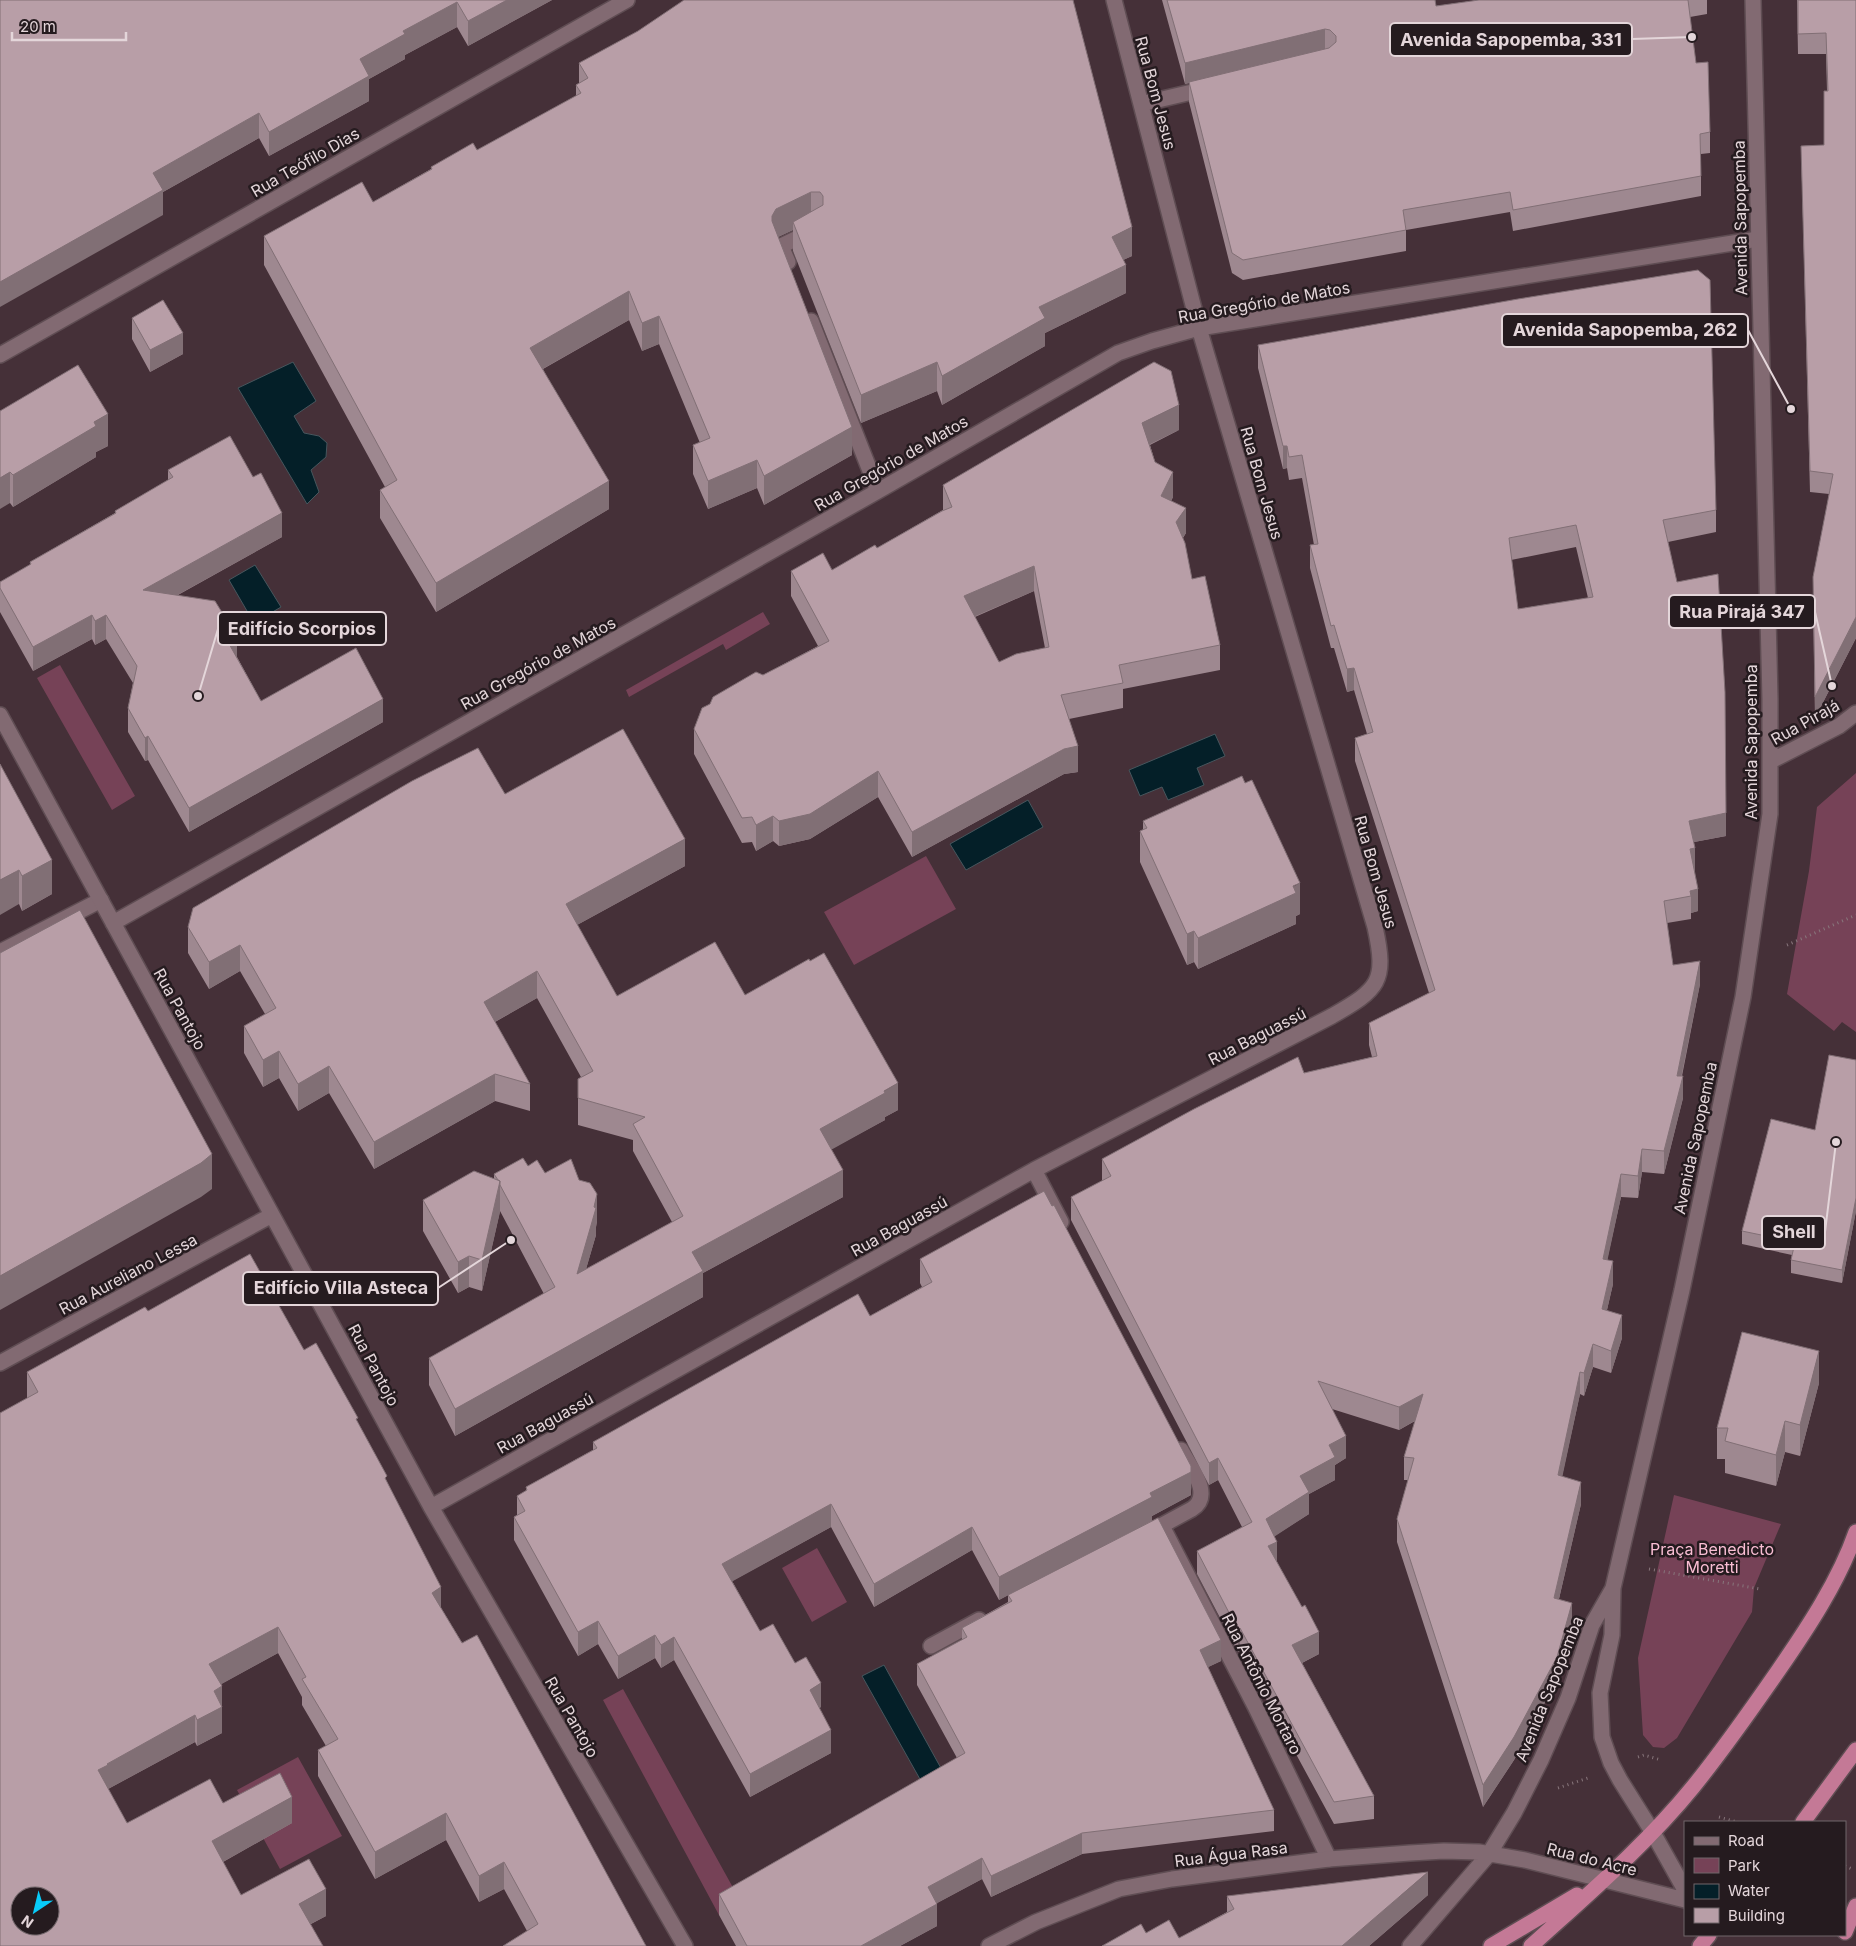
<svg xmlns="http://www.w3.org/2000/svg" width="1856" height="1946" font-family="Inter,sans-serif">
  <style>
    .green { fill: #764257 }
    .water { fill: #041f28; stroke: #47565d }
    .lines { fill: none; stroke-linecap: round; stroke-linejoin: round }
    .lane-casing { stroke: #5f4d53; stroke-width: 18 }
    .street-casing { stroke: #5f4d53; stroke-width: 18 }
    .secondary-casing { stroke: #5f4d53; stroke-width: 18 }
    .highway-casing { stroke: #5f4d53; stroke-width: 18 }
    .path { stroke: #88767c; stroke-width: 3; stroke-dasharray: 1 4; stroke-linecap: butt }
    .lane { stroke: #826a72; stroke-width: 15 }
    .street { stroke: #826a72; stroke-width: 15 }
    .secondary { stroke: #826a72; stroke-width: 15 }
    .highway { stroke: #c47996; stroke-width: 15 }
    .wall { fill: #9e8890; fill-rule: evenodd }
    .shaded-wall { fill: #816f75 }
    .building { fill: #b89ea7; stroke: #816f75; fill-rule: evenodd }
    .labels { text-anchor: middle; dominant-baseline: central; stroke-width: 5; stroke-linejoin: round; paint-order: stroke }
    .street-label { font-size: 16px; fill: #e4d6da; stroke: #251b1f }
    .park-label { font-size: 16px; fill: #f9bdd3; stroke: #251b1f }
    .leader { fill: none; stroke: #e4d6da; stroke-width: 2 }
    .callout-dot { fill: #e4d6da; stroke: #251b1f; stroke-width: 2 }
    .callout { fill: #251b1f; stroke: #e4d6da; stroke-width: 2 }
    .callout-label { font-size: 18px; text-anchor: middle; font-weight: bold; fill: #e4d6da }
  </style>
  <rect width="100%" height="100%" fill="#453038"/>
  <path class="green" d="M763 612 770 624 726 650 723 644 629 697 626 690Z
    M60 665 135 796 112 810 37 678Z
    M1856 773V1032L1842 1022 1834 1031 1787 994 1809 871 1817 807Z
    M926 856 956 909 854 965 824 912Z
    M1674 1495 1781 1524 1754 1588 1752 1612 1677 1738 1664 1748 1653 1747 1643 1735 1638 1658Z
    M817 1548 847 1602 812 1622 782 1568Z
    M623 1689 741 1902 719 1915 603 1700Z
    M298 1757 342 1836 280 1869 237 1790Z"/>
  <path class="water" d="M293 362 316 401 294 416 304 433 319 436 327 443 326 457 311 470 319 492 307 504 238 388Z
    M255 565 281 607 254 623 229 580Z
    M1215 734 1225 756 1197 768 1204 785 1168 800 1162 787 1140 796 1129 770Z
    M1028 800 1043 827 966 870 950 844Z
    M884 1665 942 1770 921 1781 862 1676Z"/>
  <g class="lines">
    <g class="lane-casing">
      <path id="lane" d="M0 952 101 900"/>
    </g>
    <g class="street-casing">
      <path id="street" d="M1141 104 1209 88
        M788 262 781 246 810 232
        M811 321 878 491
        M0 355 627 0
        M0 715 431 1507 685 1946
        M113 923 878 491 1118 353 1152 341 1199 328 1758 239
        M1034 1170 1061 1222
        M0 1363 272 1215
        M431 1507 1034 1170 1332 1016C1379 989 1387 982 1375 927L1199 328 1114 0
        M1162 1526 1255 1706 1329 1859
        M1144 1535 1192 1509C1214 1495 1190 1467 1181 1450
        M931 1646 979 1620"/>
    </g>
    <g class="secondary-casing">
      <path id="secondary" d="M1771 761 1839 726 1856 713
        M1685 1890 1652 1831 1620 1780 1611 1763 1602 1737 1600 1693 1612 1635 1613 1588 1682 1290 1743 997 1770 814V699L1753 0
        M989 1946 1036 1922 1119 1889 1172 1879 1329 1859 1410 1853 1444 1851 1479 1852 1525 1860 1685 1900
        M1410 1946 1489 1854 1514 1813 1541 1760 1568 1698 1592 1625 1612 1590"/>
    </g>
    <g class="highway-casing">
      <path id="highway" d="M1803 1822 1856 1750
        M1845 1932 1856 1906
        M1491 1946 1577 1895
        M1531 1946C1586 1896 1646 1845 1693 1787 1723 1750 1751 1710 1778 1671 1807 1629 1839 1581 1856 1532
        M1700 1946 1709 1935"/>
    </g>
    <path class="path" d="M1787 945 1856 915
      M1649 1569 1760 1589
      M1638 1757 1644 1755 1661 1760
      M1558 1788 1588 1778
      M1719 1817 1737 1822
      M1845 1866 1852 1869"/>
    <use href="#lane" class="lane"/>
    <use href="#street" class="street"/>
    <use href="#secondary" class="secondary"/>
    <use href="#highway" class="highway"/>
  </g>
  <path class="wall" d="M0 0H552L468 46 457 27 405 55V59L369 79V101L269 156 259 138 163 192V215Z
    M1162 0H1435L1436 6 1479 0H1707V14L1690 17 1696 63 1710 132V153L1701 154V196L1513 231 1510 212 1406 230V251L1243 280 1232 273 1189 102V83L1185 84Z
    M1797 0H1856V638L1815 718 1813 598 1829 494 1810 492 1801 146 1824 145 1827 91 1826 54H1798Z
    M579 63 1132 256 1123 260 1126 293 1045 333V346L942 405 937 391 861 423 793 251V230L778 237 852 455 764 505 757 488 708 509 693 474V445L700 443 659 344 642 351 629 320 543 369 609 509 436 612 380 518V490L385 487 264 265V236L373 202 431 169V167L477 150 576 96V85L579 83Z
    M132 318 183 354 150 372 132 339Z
    M1258 345 1716 510V532L1668 542 1726 836 1694 842 1695 870 1694 871 1698 911 1691 913V919L1667 923 1673 965 1700 984 1682 1076 1683 1098 1664 1174 1642 1172 1638 1198 1621 1197 1607 1260 1613 1284 1607 1310 1622 1338 1611 1373 1593 1367 1584 1396 1580 1394 1562 1476 1581 1504 1559 1599 1572 1626 1557 1680 1514 1760 1483 1807 1397 1542V1519L1408 1480H1404V1457L1415 1421 1399 1430 1332 1409 1346 1458 1335 1465V1480L1309 1494V1514L1274 1536 1277 1562 1319 1654 1302 1663 1374 1796V1819L1334 1824 1240 1651 1238 1652 1197 1574V1551L1242 1527 1218 1480 1209 1485 1071 1220V1197L1102 1181V1159L1304 1073 1372 1057 1369 1045V1023L1429 993 1355 761V738L1367 734 1354 690 1347 692 1334 648H1331L1310 568V545H1314L1302 478 1289 480 1287 468 1283 469 1258 368ZM1576 547 1588 598 1518 609 1511 560Z
    M0 411 108 446 96 452V457L13 507 10 503Z
    M1179 430 1150 445 1155 462 1173 497 1171 501 1186 533 1183 538 1192 579 1220 645V670L1123 689V708L1069 719 1078 772 1064 774 912 857 878 797 810 839 779 846 773 841 756 851 752 842 742 843 694 754V729L763 675 818 646 791 596V571L832 570 877 548 943 510V485ZM1034 591 1045 648 999 662 975 617Z
    M168 470 282 537 178 595 237 657 261 701 383 722 189 832 148 760 145 761 128 732V708L133 683 106 639 95 645 92 639 33 671 0 612V582L30 565V562L115 513V511L168 480Z
    M0 764 52 894 22 911 19 904Z
    M505 794 685 866 577 925 617 996 745 995 898 1110 885 1117V1120L831 1149 843 1197 703 1273V1297L455 1436 429 1385V1358L544 1294 500 1211 482 1291 469 1287 458 1293 423 1231V1200L494 1179V1174L528 1166 545 1173 579 1180 597 1221 596 1227V1235L586 1269 672 1222 633 1151V1140L578 1125V1079L581 1077 537 998 495 1022 530 1084V1111L495 1101 374 1169 329 1093 298 1111 279 1078 263 1087 244 1053V1026L265 1014 240 971 209 989 188 953V927Z
    M1143 821 1300 914 1296 916V924L1198 969 1194 962 1187 965 1140 862V831L1143 830Z
    M1856 1060V1211L1842 1283 1791 1273V1260L1792 1255 1742 1244V1231L1815 1130Z
    M920 1259 1191 1495 1152 1516V1521L1221 1661 1208 1667 1274 1810V1831L1082 1854 991 1897 982 1879 937 1903V1926L900 1946H736L719 1915V1894L957 1758 917 1685V1664L962 1640V1628L1008 1602V1595L999 1600 972 1550 874 1607 831 1527 732 1581 760 1631 795 1663 821 1707 819 1708 831 1753 750 1797 674 1660 661 1668 655 1658 618 1679 598 1644 578 1656 514 1540V1517L517 1515V1496L526 1491V1487L593 1450V1442L870 1316 922 1287 920 1283Z
    M148 1311 304 1350 358 1423 387 1482 441 1608 646 1946 527 1931 504 1889 479 1902 446 1840 375 1879 318 1776V1750L326 1746 302 1705V1697L278 1653 221 1684 222 1686V1733L197 1746 195 1742 108 1789 127 1823 223 1803 292 1823 223 1862 241 1895 326 1916 311 1924 0 1946 27 1398V1372Z
    M1819 1383 1800 1456 1785 1452 1776 1486 1725 1473V1459H1717V1428Z
    M1428 1895 1369 1946H1102L1146 1933 1179 1938 1227 1912V1896Z"/>
  <path class="shaded-wall" d="M507 0H552L468 46V21Z
    M457 2V27L405 55V59L369 79V101L269 156V132L360 59 403 31Z
    M1325 29V50L1185 84V63Z
    M259 113V138L163 192V215L0 307V282L153 173Z
    M811 192V220L793 222V230L776 238 772 244V216L776 209Z
    M1132 227V256L1112 265V237Z
    M1126 265V293L1045 333V346L942 405V376L1039 307Z
    M629 291V320L530 376V348Z
    M659 316V344L642 351V323Z
    M183 333V354L150 372V350Z
    M937 362V391L861 423V395Z
    M1179 405V430L1142 448V423Z
    M108 414V446L96 452V457L13 507V475L94 422Z
    M852 427V455L764 505V476Z
    M1283 446H1287V468L1283 469Z
    M757 460V488L708 509V481Z
    M10 472V503L0 509V478Z
    M1173 472V497L1161 522V496Z
    M609 481V509L436 612V583Z
    M1186 508V533L1176 547V522Z
    M282 513V537L143 614V590Z
    M1034 566V591L964 621V596Z
    M92 615V639L33 671V647Z
    M106 615V639L95 645V621Z
    M1856 617V638L1815 718V697Z
    M237 637V661L228 642Z
    M1354 668V690L1347 692V669Z
    M383 699V722L189 832V808Z
    M148 736V760L145 761V738Z
    M1078 746V772L1064 774 912 857V832L1064 749Z
    M878 771V797L810 839 779 846V821Z
    M1726 813V836L1689 843V821Z
    M773 816V841L756 851V825Z
    M685 839V866L566 931V904Z
    M1695 848V870L1690 871V849Z
    M52 860V894L22 911V876Z
    M19 870V904L0 915V880Z
    M1300 883V914L1296 916V924L1198 969V938Z
    M1698 889V911L1691 913V896L1690 891Z
    M1194 931V962L1187 965V934Z
    M240 945V971L209 989V962Z
    M1700 961V984L1677 1098V1076Z
    M537 971V998L484 1028V1002Z
    M279 1051V1078L263 1087V1060Z
    M329 1066V1093L298 1111V1084Z
    M495 1074V1101L374 1169V1142Z
    M1683 1076V1098L1664 1174V1151Z
    M898 1083V1110L885 1117V1120L820 1156V1129Z
    M1642 1149V1172L1638 1198V1176Z
    M212 1154V1189L201 1197 0 1310V1276Z
    M843 1170V1197L703 1273V1297L455 1436V1409L692 1252Z
    M1621 1174V1197L1603 1281V1259Z
    M500 1181V1212L482 1291V1260Z
    M597 1194V1221L596 1227V1235L577 1300V1274Z
    M1856 1198V1211L1842 1283V1270Z
    M469 1256V1287L458 1293V1262Z
    M1613 1261V1284L1602 1331V1309Z
    M1622 1315V1338L1611 1373V1351Z
    M1593 1344V1367L1584 1396V1373Z
    M1819 1351V1383L1800 1456V1425Z
    M1580 1372V1394L1558 1497V1475Z
    M1423 1394V1416L1399 1430V1407Z
    M1785 1421V1452L1776 1486V1455Z
    M1346 1436V1458L1335 1465V1480L1309 1494V1514L1266 1542V1519L1300 1476 1329 1445Z
    M1218 1458V1480L1209 1485V1463Z
    M1191 1466V1495L1152 1516V1521L999 1600V1577L1150 1493Z
    M1581 1482V1504L1554 1620V1598Z
    M831 1504V1527L722 1587V1564Z
    M972 1527V1550L874 1607V1584Z
    M1277 1542V1564L1268 1546Z
    M441 1587V1613L432 1593Z
    M1572 1603V1626L1557 1680 1514 1760 1483 1807V1785Z
    M598 1621V1644L578 1656V1632Z
    M278 1627V1653L209 1691V1664Z
    M1240 1628V1651L1238 1652V1630Z
    M1319 1632V1654L1292 1668V1645Z
    M655 1635V1658L618 1679V1656Z
    M674 1637V1660L661 1668V1645Z
    M1221 1640V1661L1200 1671V1650Z
    M821 1683V1707L810 1713V1690Z
    M222 1686V1733L197 1746V1720L214 1691Z
    M195 1715V1742L108 1789 98 1770 107 1764Z
    M831 1730V1753L750 1797V1774Z
    M292 1797V1823L212 1868V1841Z
    M446 1813V1840L375 1879V1852Z
    M1082 1833V1854L991 1897V1876Z
    M982 1858V1879L928 1908V1887Z
    M504 1862V1889L479 1902V1876Z
    M1428 1872V1895L1369 1946H1342Z
    M326 1889V1916L299 1930V1904Z
    M937 1904V1926L900 1946H861Z"/>
  <path class="building" d="M0 0H507L468 21 457 2 403 31 405 34 360 59 369 76 269 132 259 113 153 173 163 190 0 282Z
    M684 0H1073L1132 227 1112 237 1126 265 1039 307 1045 318 942 376 937 362 861 395 793 222 823 205V196L820 192H811L776 209 772 216V221L852 427 764 476 757 460 708 481 693 445 710 438 659 316 642 323 629 291 530 348 609 481 436 583 380 490 397 480 264 236 362 182 373 202 432 169 431 167 473 143 477 150 581 93 576 85 588 78 579 63 638 31Z
    M1167 0H1435L1436 6 1479 0H1688L1696 63 1708 62 1710 132 1700 134 1701 176 1513 210 1510 192 1403 210 1406 230 1243 260 1232 253 1189 82 1329 48 1336 42V36L1330 30 1325 29 1185 63Z
    M1798 0H1856V617L1815 697 1813 577 1833 474 1810 471 1801 146 1824 145V91H1828L1826 33 1798 34Z
    M1698 270 1710 280 1716 510 1663 520 1677 582 1718 574 1725 692 1726 813 1689 821 1695 848 1690 849 1698 889 1690 891 1691 896 1664 901 1673 965 1700 961 1677 1076H1683L1664 1151 1642 1149 1638 1176 1621 1174 1603 1259 1613 1261 1602 1309 1622 1315 1611 1351 1593 1344 1584 1373 1580 1372 1558 1475 1581 1482 1554 1598 1572 1603 1557 1657 1514 1737 1483 1785 1397 1519 1414 1458 1404 1457 1423 1394 1399 1407 1318 1381 1346 1436 1329 1445 1335 1457 1300 1476 1309 1492 1266 1519 1277 1542 1268 1546 1302 1607 1305 1605 1319 1632 1292 1645 1374 1796 1334 1802 1240 1628 1238 1630 1197 1551 1252 1522 1218 1458 1209 1463 1071 1197 1111 1176 1102 1159 1194 1109 1298 1057 1304 1073 1377 1056 1369 1023 1435 990 1355 738 1373 732 1354 668 1347 669 1334 625 1331 626 1310 545 1318 544 1302 455 1289 457 1287 446H1283L1258 345 1518 299ZM1576 525 1593 597 1518 609 1509 538Z
    M163 300 183 333 150 350 132 318Z
    M1154 362 1171 371 1179 405 1142 423 1155 462 1173 472 1161 496 1186 508 1176 522 1185 543 1192 579 1205 576 1220 645 1119 665 1123 683 1061 695 1078 746 1064 749 912 832 878 771 810 814 779 821 773 816 756 825 752 817 742 818 694 729 702 708 710 704 713 697 756 672 763 675 829 641 791 571 823 553 832 570 875 545 877 548 942 511 952 507 943 485ZM1034 566 1049 647 1016 654 999 662 964 596Z
    M78 365 108 414 94 422 96 426 13 475 10 472 0 478V411Z
    M230 436 253 477 261 473 282 513 143 590 215 601 237 637 228 642 261 701 356 648 383 699 189 808 148 736 145 738 128 708 137 666 106 615 95 621 92 615 33 647 0 588V582L31 564 30 562 116 513 115 511 173 477 168 470Z
    M623 729 685 839 566 904 617 996 715 942 745 995 809 959 810 961 824 953 898 1083 884 1091 885 1093 820 1129 843 1170 692 1252 703 1271 455 1409 429 1358 555 1287 500 1185V1181L498 1180 494 1174 523 1158 528 1166 537 1160 545 1173 571 1159 579 1180 590 1183 597 1194 594 1207 596 1208 577 1274 683 1216 633 1124 645 1117 578 1098V1079L593 1071 537 971 484 1002 530 1084 495 1074 374 1142 329 1066 298 1084 279 1051 263 1060 244 1026 276 1008 240 945 209 962 188 927 193 908 412 781 478 748 505 794Z
    M0 764 52 860 22 876 19 870 0 880Z
    M1242 776 1245 783 1252 780 1300 883 1293 886 1296 893 1198 938 1194 931 1187 934 1140 831 1147 828 1143 821Z
    M80 910 212 1154 201 1163 0 1276V953Z
    M1829 1055 1856 1060V1198L1842 1270 1791 1260 1795 1242 1742 1231 1771 1119 1815 1130Z
    M474 1171 500 1181 482 1260 469 1256 458 1262 423 1200Z
    M1044 1191 1052 1206 1054 1205 1191 1466V1472L1150 1493 1152 1497 999 1577 972 1527 874 1584 831 1504 722 1564 760 1631 773 1624 795 1663 806 1657 821 1683 810 1690 831 1730 750 1774 674 1637 661 1645 655 1635 618 1656 598 1621 578 1632 514 1517 525 1511 517 1496 527 1490 526 1487 597 1448 593 1442 858 1294 870 1316 932 1282 920 1259Z
    M250 1254 304 1350 316 1343 358 1418 356 1419 387 1476 385 1478 441 1587 432 1593 462 1643 477 1635 646 1946H503L538 1924 504 1862 479 1876 446 1813 375 1852 318 1750 338 1739 302 1679 306 1677 278 1627 209 1664 222 1686 214 1691 222 1707 197 1720 195 1715 107 1764 108 1765 98 1770 127 1823 210 1779 223 1803 280 1773 292 1797 212 1841 241 1895 309 1859 326 1889 299 1904 323 1946H0V1413L38 1392 27 1372 145 1307 148 1311ZM20 1896H50V1926H20Z
    M1742 1332 1819 1351 1800 1425 1785 1421 1776 1455 1725 1441 1728 1428H1717Z
    M1158 1518 1221 1640 1200 1650 1274 1810 1082 1833 991 1876 982 1858 928 1887 937 1904 861 1946H747L719 1894 965 1753 917 1664 967 1637 962 1628 1012 1601 1008 1595Z
    M1428 1872 1342 1946H1102L1141 1924 1146 1933 1169 1920 1179 1938 1234 1909 1227 1896Z"/>
  <g class="labels">
    <g class="street-label">
      <text transform="translate(1156 93) rotate(75)">Rua Bom Jesus</text>
      <text transform="translate(305 162) rotate(-30)">Rua Teófilo Dias</text>
      <text transform="translate(1740 218) rotate(-91)">Avenida Sapopemba</text>
      <text transform="translate(1264 302) rotate(-10)">Rua Gregório de Matos</text>
      <text transform="translate(891 463) rotate(-30)">Rua Gregório de Matos</text>
      <text transform="translate(1262 483) rotate(74)">Rua Bom Jesus</text>
      <text transform="translate(538 663) rotate(-29)">Rua Gregório de Matos</text>
      <text transform="translate(1805 722) rotate(-29)">Rua Pirajá</text>
      <text transform="translate(1751 742) rotate(-90)">Avenida Sapopemba</text>
      <text transform="translate(1376 872) rotate(74)">Rua Bom Jesus</text>
      <text transform="translate(180 1009) rotate(61)">Rua Pantojo</text>
      <text transform="translate(1257 1036) rotate(-27)">Rua Baguassú</text>
      <text transform="translate(1695 1138) rotate(-78)">Avenida Sapopemba</text>
      <text transform="translate(899 1226) rotate(-29)">Rua Baguassú</text>
      <text transform="translate(128 1274) rotate(-28)">Rua Aureliano Lessa</text>
      <text transform="translate(374 1365) rotate(62)">Rua Pantojo</text>
      <text transform="translate(545 1423) rotate(-29)">Rua Baguassú</text>
      <text transform="translate(1262 1684) rotate(63)">Rua Antônio Mortaro</text>
      <text transform="translate(1549 1689) rotate(-68)">Avenida Sapopemba</text>
      <text transform="translate(572 1717) rotate(60)">Rua Pantojo</text>
      <text transform="translate(1231 1854) rotate(-7)">Rua Água Rasa</text>
      <text transform="translate(1592 1859) rotate(14)">Rua do Acre</text>
    </g>
    <g class="park-label">
      <text x="1712" y="1549">Praça Benedicto<tspan x="1712" dy="18">Moretti</tspan></text>
    </g>
  </g>
  <path class="leader" d="M1692 37L1632 39M1791 409L1748 330M1832 686L1815 612M198 696L218 629M1836 1142L1825 1232M511 1240L438 1288"/>
  <g class="callout-dot">
    <circle cx="1692" cy="37" r="5"/>
    <circle cx="1791" cy="409" r="5"/>
    <circle cx="1832" cy="686" r="5"/>
    <circle cx="198" cy="696" r="5"/>
    <circle cx="1836" cy="1142" r="5"/>
    <circle cx="511" cy="1240" r="5"/>
  </g>
  <g class="callout">
    <rect x="1390" y="23" width="242" height="33" rx="5"/>
    <rect x="1502" y="314" width="246" height="33" rx="5"/>
    <rect x="1669" y="595" width="146" height="33" rx="5"/>
    <rect x="218" y="612" width="168" height="33" rx="5"/>
    <rect x="1762" y="1216" width="63" height="33" rx="5"/>
    <rect x="243" y="1272" width="195" height="33" rx="5"/>
  </g>
  <g class="callout-label">
    <text x="1511" y="46">Avenida Sapopemba, 331</text>
    <text x="1625" y="336">Avenida Sapopemba, 262</text>
    <text x="1742" y="618">Rua Pirajá 347</text>
    <text x="302" y="635">Edifício Scorpios</text>
    <text x="1794" y="1238">Shell</text>
    <text x="341" y="1294">Edifício Villa Asteca</text>
  </g>
  <rect x="1684" y="1821" width="162" height="115" fill="#251b1f" stroke="#71666a"/>
  <rect x="1694" y="1837" width="25" height="8" fill="#826a72" stroke="#71666a"/>
  <text x="1728" y="1846" font-size="15" fill="#e4d6da">Road</text>
  <rect x="1694" y="1858" width="25" height="15" fill="#764257" stroke="#71666a"/>
  <text x="1728" y="1871" font-size="15" fill="#e4d6da">Park</text>
  <rect x="1694" y="1884" width="25" height="15" fill="#041f28" stroke="#71666a"/>
  <text x="1728" y="1896" font-size="15" fill="#e4d6da">Water</text>
  <rect x="1694" y="1908" width="25" height="15" fill="#b89ea7" stroke="#71666a"/>
  <text x="1728" y="1921" font-size="15" fill="#e4d6da">Building</text>
  <g transform="translate(35 1911) rotate(215)"><circle r="24" fill="#251b1f" stroke="#71666a"/>
  <path d="M0-4L9 19L0 12L-9 19Z" fill="#08cbf9"/>
  <text y="-8" font-size="14" font-weight="bold" text-anchor="middle" fill="#e4d6da">N</text>
  </g>
  <path d="M12 32v8h114v-8" fill="none" stroke="#e4d6da" stroke-width="2.5"/>
  <text x="20" y="32" font-size="15" fill="#e4d6da" stroke="#251b1f" stroke-width="4" paint-order="stroke">20 m</text>
</svg>
